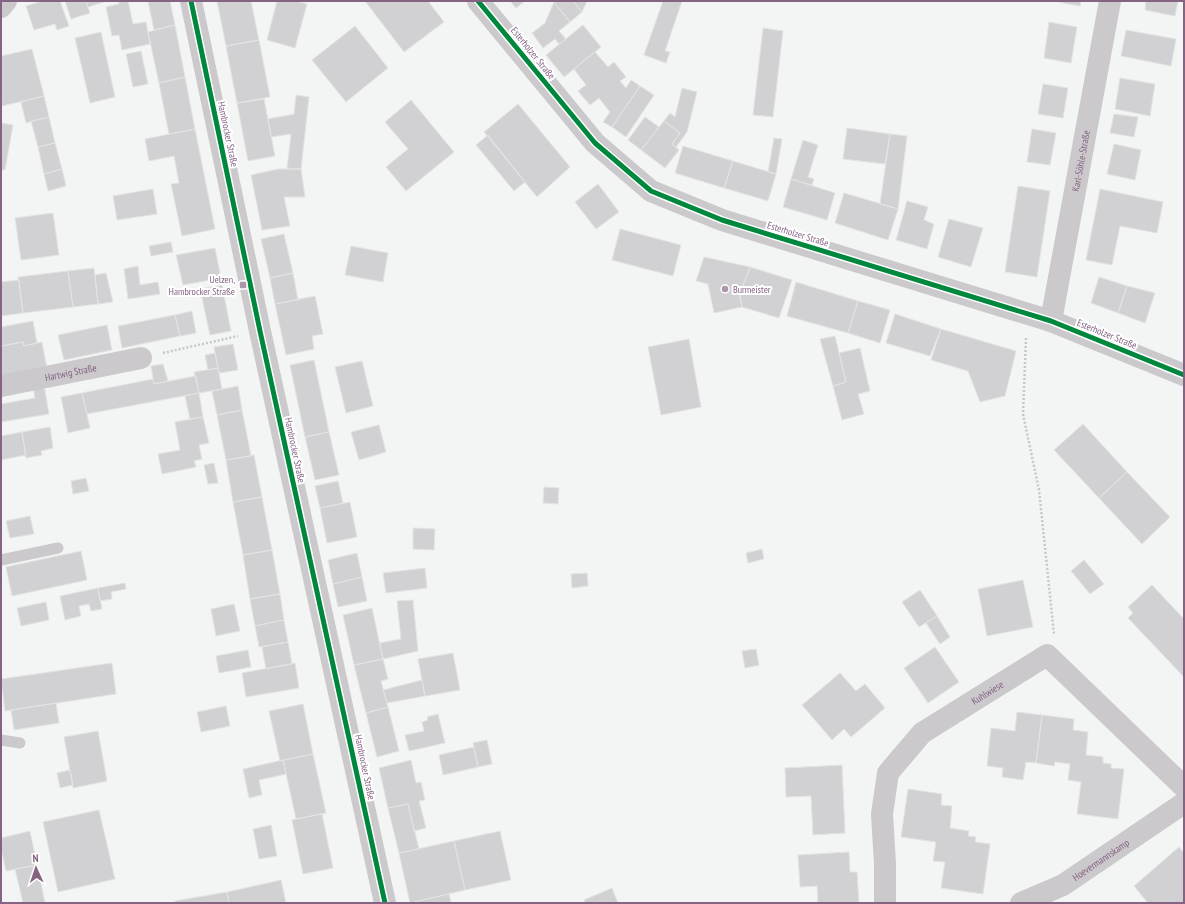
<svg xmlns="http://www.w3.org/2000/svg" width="1185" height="904" font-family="'PT Sans Narrow',sans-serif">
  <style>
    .building { fill: #d1d0d2; stroke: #e2e4e4 }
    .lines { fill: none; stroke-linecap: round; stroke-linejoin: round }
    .path { stroke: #c8c6c8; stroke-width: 2.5; stroke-dasharray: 2 2; stroke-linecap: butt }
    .service { stroke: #cbc9cb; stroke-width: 11 }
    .minor { stroke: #cbc9cb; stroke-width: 22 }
    .tertiary { stroke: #cbc9cb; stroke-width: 22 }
    .cycleway-casing { stroke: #fff; stroke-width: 8 }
    .cycleway { stroke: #00873e; stroke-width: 5 }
    .poi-dot { fill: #ab96ab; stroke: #fff; stroke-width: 1.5 }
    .labels { text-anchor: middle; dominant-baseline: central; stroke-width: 4; stroke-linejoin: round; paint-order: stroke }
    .street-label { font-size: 10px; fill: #846383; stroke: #fff }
    .poi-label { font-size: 10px; fill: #846383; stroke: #fff; text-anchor: end }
  </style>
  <rect width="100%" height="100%" fill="#f3f5f4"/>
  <path class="building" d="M43 1H60L69 26 57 30 55 24 34 30 26 6Z
    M65 1H86L90 13 71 19Z
    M86 1H107L88 7Z
    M119 1H128L133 24 146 22 150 44 122 50 119 35 112 36 106 7 119 4Z
    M148 1H170L175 25 154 30Z
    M217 1H251L259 40 226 46Z
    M277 1H296L307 4 295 48 267 40Z
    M365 1H428L444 22 404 52Z
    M510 1H525L516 8Z
    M555 1H573L582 12 570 22 554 2Z
    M573 1H587L582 12Z
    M663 1H682L665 51 670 52 666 63 644 55Z
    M1058 1H1081L1080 6 1058 2Z
    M1146 1H1178L1175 16 1145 10Z
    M554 2 570 22 559 31 566 39 559 44 555 39 543 48 532 33 545 23Z
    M1049 22 1077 27 1071 63 1044 58Z
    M175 25 185 77 159 83 148 32Z
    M583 25 601 47 564 77 546 55Z
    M355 26 388 68 346 102 312 60Z
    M763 28 783 31 773 117 753 115Z
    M1126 30 1176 39 1171 66 1121 56Z
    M101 32 115 97 90 103 75 38Z
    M259 40 270 97 237 103 226 46Z
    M32 49 44 96 2 106 1 56Z
    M141 51 148 84 133 87 126 54Z
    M595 52 608 67 614 62 626 77 620 81 626 88 631 80 640 86 612 127 603 122 610 112 599 98 590 105 578 91 586 85 574 69Z
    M185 77 195 129 169 134 159 83Z
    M1120 78 1155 84 1150 116 1115 109Z
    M1043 84 1068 88 1063 118 1038 114Z
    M640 86 654 95 626 137 612 127Z
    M682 88 697 92 687 132 676 147 672 144 680 133 664 121 670 113 675 117Z
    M296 95 309 97 301 169H287L291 134 271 137 268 119 294 114Z
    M44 96 49 117 26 123 21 102Z
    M264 99 275 156 248 161 237 103Z
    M411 100 454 152 406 191 386 167 408 149 385 122Z
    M518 104 570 167 537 197 484 132Z
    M1114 114 1138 117 1134 137 1110 133Z
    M49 117 55 143 38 147 31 121Z
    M645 117 659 127 641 150 628 140Z
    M664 121 680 133 672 144 679 150 665 168 641 150Z
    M1 123 13 125 5 170H1Z
    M847 128 890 134 885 164 843 159Z
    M195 129 215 229 182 236 171 184 179 183 174 156 149 161 145 139Z
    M1032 129 1056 133 1050 165 1027 162Z
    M890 134 907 136 898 209 880 204Z
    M488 135 525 182 514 191 476 145Z
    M774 138 782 139 776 174 768 172Z
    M803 140 818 145 808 177 814 179 812 185 791 179Z
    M55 143 62 169 44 174 38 147Z
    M1114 144 1141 150 1135 180 1107 174Z
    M683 146 733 161 724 188 675 173Z
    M733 161 776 174 768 201 724 188Z
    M62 169 66 186 48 191 44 174Z
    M278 169H301L305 197H284L290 226 262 230 251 175Z
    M791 179 835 193 827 220 783 207Z
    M598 184 619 212 596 229 575 202Z
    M1018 186 1050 191 1037 277 1005 272Z
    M153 189 157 214 117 220 113 196Z
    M1100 189 1163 202 1157 233 1120 226 1112 265 1086 260Z
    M844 193 898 209 888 240 835 223Z
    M907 201 928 207 924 220 934 224 927 249 896 240Z
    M53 213 59 255 21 260 15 218Z
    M949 219 983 228 971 267 938 257Z
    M620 229 681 245 673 276 612 260Z
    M284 234 293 273 270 278 261 239Z
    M171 242 173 252 151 256 149 246Z
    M351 246 388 253 383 282 345 275Z
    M215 248 221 278 183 285 176 255Z
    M704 257 750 267 740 293H739L742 307 714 313 708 284 696 281Z
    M138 266 140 285 158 282 160 294 128 299 124 269Z
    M750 267 792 280 779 318 742 307 740 293Z
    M94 268 98 304 73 307 68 271Z
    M68 271 73 307 23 313 18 277Z
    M106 273 113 302 98 304 95 275Z
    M293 273 298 300 275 304 270 278Z
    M1099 277 1127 286 1118 313 1091 303Z
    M19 280 23 313 1 316V282Z
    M796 282 858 301 848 333 787 316Z
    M222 285 231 331 210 335 200 289Z
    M1127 286 1155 293 1145 323 1118 313Z
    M315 296 323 334 312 336 314 349 286 355 275 304Z
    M858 301 890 310 880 343 848 333Z
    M192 311 196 333 180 336 175 315Z
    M895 314 941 329 930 356 886 343Z
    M175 315 180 336 122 348 118 326Z
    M33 321 37 343 24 346 23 342 1 346V327Z
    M107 325 112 350 64 360 58 335Z
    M941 329 1016 351 1005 396 980 402 968 371 931 360Z
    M835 336 846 382 833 386 820 339Z
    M689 339 701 407 661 415 648 347Z
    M23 342 24 346 42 342 48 374 1 383V346Z
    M233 344 238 370 219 373 214 347Z
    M860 348 870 391 858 394 864 414 842 420 833 386 846 382 839 353Z
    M215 353 218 368 208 370 205 355Z
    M314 360 329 432 305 437 290 365Z
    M362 361 373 406 346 413 335 367Z
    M163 364 168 381 154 384 151 366Z
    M218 368 222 389 199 393 194 372Z
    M196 376 199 393 87 414 82 393 153 379 154 384Z
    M44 385 49 414 1 422V404L35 398 33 387Z
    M238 386 242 410 217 415 212 391Z
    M82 393 90 428 68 433 61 397Z
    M199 393 203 417 190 419 185 396Z
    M242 410 251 456 226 460 217 415Z
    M203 417 209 443 199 445 202 459 194 461 196 467 162 474 158 454 180 450 175 422Z
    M1083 424 1127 472 1099 498 1054 450Z
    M379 425 386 452 359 460 351 432Z
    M50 427 53 448 41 451 42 455 26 458 22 432Z
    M22 432 26 455 1 460V436Z
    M329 432 339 475 315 480 305 437Z
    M254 455 262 497 233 502 226 460Z
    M214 463 218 483 208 484 204 465Z
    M1127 472 1170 517 1142 544 1099 498Z
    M86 478 89 491 73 494 71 481Z
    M338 481 343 503 320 508 315 486Z
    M544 487 559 488 558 504 543 503Z
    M262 497 272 550 243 555 233 502Z
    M350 502 357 537 327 543 320 508Z
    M30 516 34 534 10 538 6 521Z
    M413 528 435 529 434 550 413 549Z
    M762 549 764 559 748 563 746 553Z
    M272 550 280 594 250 599 243 555Z
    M81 551 87 580 12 596 6 567Z
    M357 553 362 577 333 584 328 560Z
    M1084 560 1104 584 1090 594 1071 571Z
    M425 568 427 588 386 593 383 573Z
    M587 573 588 586 572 588 571 574Z
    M362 577 367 601 338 607 333 584Z
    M1023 580 1033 627 987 636 978 589Z
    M125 583 126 589 111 592 112 599 100 601 98 588Z
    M1152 585 1184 619V677L1128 618 1133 613 1128 607Z
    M98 588 102 609 91 611 89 604 79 606 81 616 65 620 60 596Z
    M920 590 937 616 919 627 902 602Z
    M280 594 284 620 255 626 250 599Z
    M413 600 418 651 383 659 380 643 401 639 397 601Z
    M46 602 49 620 21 626 17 608Z
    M234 604 240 631 216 636 211 609Z
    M372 608 383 659 354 665 343 615Z
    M937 616 950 637 940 644 926 623Z
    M284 620 288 642 259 647 255 626Z
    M288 642 292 664 266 669 262 647Z
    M935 647 959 682 928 703 904 668Z
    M756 649 759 665 745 668 742 651Z
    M248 650 251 667 219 673 216 656Z
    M453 653 460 690 425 696 418 659Z
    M383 659 388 679 381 681 388 707 366 713 354 665Z
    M112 663 116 694 5 711 1 679Z
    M295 663 299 688 246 697 242 673Z
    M840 673 856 691 865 684 885 708 851 737 844 729 832 740 802 705Z
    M422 680 425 696 387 703 383 690Z
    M56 703 59 723 14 730 11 710Z
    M303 704 313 754 280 761 269 711Z
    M226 706 230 726 201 732 197 712Z
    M388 707 399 751 377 757 366 713Z
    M1017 712 1042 715 1036 763 1026 762 1023 780 1002 777 1003 768 987 766 991 728 1015 731Z
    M438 714 445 743 409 751 405 735 424 731 422 722 428 720 427 717Z
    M1042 715 1074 719 1073 730 1088 732 1086 755 1103 757V763L1111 764V768L1124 769 1118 819 1077 814 1081 782 1068 780 1070 764 1055 762 1054 766 1036 763Z
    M98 731 107 781 73 788 64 737Z
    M487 740 492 764 478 767 473 743Z
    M474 747 478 767 443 775 439 755Z
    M313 754 326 813 296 819 283 760Z
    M283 760 286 774 259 780 262 795 249 798 243 769Z
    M411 760 416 783 421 782 425 800 419 801 426 828 414 831 408 804 388 808 379 768Z
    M842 765 845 833 813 835 811 796 786 797 785 768Z
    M70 770 73 785 60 788 57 773Z
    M908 789 942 794 941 805 952 806 950 828 969 831 968 836 976 837 975 842 990 844 983 894 941 888 945 862 933 861 936 842 901 837Z
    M408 804 419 849 399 853 388 808Z
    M99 810 115 879 58 892 43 822Z
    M322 814 333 868 303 874 292 820Z
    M271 825 277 856 259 859 253 829Z
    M30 831 37 865 6 871 1 848V838Z
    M500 831 511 880 465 890 454 841Z
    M454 841 465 890 410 903 399 853Z
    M1179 847 1184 853V903H1148L1134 886Z
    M849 852 850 872H857L859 903H818L817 886 800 887 798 855Z
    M37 865 45 903H23L15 869Z
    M281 880 286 903H229L227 892Z
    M612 888 618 903H585L584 900Z
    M227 892 229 903H175V901Z
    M449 894 451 903H410Z"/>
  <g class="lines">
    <path class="path" d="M1026 338 1023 414 1039 490 1054 634
      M163 353 238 336"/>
    <path class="service" d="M1 560 58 548
      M1 740 20 743"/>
    <g class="minor">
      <path d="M1 7 6 1"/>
      <path id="s1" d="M1051 321 1110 1"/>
      <path id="s2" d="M1 386 141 358"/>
      <path id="s3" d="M885 903V864L882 814 888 773 922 733 1047 655 1184 787"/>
      <path id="s4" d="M1021 903 1063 885 1184 803"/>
    </g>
    <path class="tertiary" d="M191 1 260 331 385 903
      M478 1 595 143 651 191 722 220 1051 321 1184 375"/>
    <g class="cycleway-casing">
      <path id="cycleway" d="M191 1 260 331 385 903
        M478 1 595 143 651 191 722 220 1051 321 1184 375"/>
    </g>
    <use href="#cycleway" class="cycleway"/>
  </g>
  <g class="poi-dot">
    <rect x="239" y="281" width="8" height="8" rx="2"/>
    <circle cx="725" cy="289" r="4"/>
  </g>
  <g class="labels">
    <g class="street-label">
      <text transform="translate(533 53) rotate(51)">Esterholzer Straße</text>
      <text transform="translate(228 134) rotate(78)">Hambrocker Straße</text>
      <text stroke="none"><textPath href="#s1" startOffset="163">Karl-Söhle-Straße</textPath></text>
      <text transform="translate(798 234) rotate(17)">Esterholzer Straße</text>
      <text transform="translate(1107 334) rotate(22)">Esterholzer Straße</text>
      <text stroke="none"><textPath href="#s2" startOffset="71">Hartwig Straße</textPath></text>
      <text transform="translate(295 450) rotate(78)">Hambrocker Straße</text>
      <text stroke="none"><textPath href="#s3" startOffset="260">Kuhlwiese</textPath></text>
      <text transform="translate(365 767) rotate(78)">Hambrocker Straße</text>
      <text stroke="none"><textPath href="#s4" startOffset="91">Hoevermannskamp</textPath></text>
    </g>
    <g class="poi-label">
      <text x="235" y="279">Uelzen,<tspan x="235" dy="12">Hambrocker Straße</tspan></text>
      <text x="733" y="289" text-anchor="start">Burmeister</text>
    </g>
  </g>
  <rect width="1185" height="904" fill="none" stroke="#846383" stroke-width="4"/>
  <g transform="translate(36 868) rotate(357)" stroke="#ffffff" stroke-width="3" paint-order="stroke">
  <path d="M0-3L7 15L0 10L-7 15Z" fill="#846383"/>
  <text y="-6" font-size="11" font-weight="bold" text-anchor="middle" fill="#846383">N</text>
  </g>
</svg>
